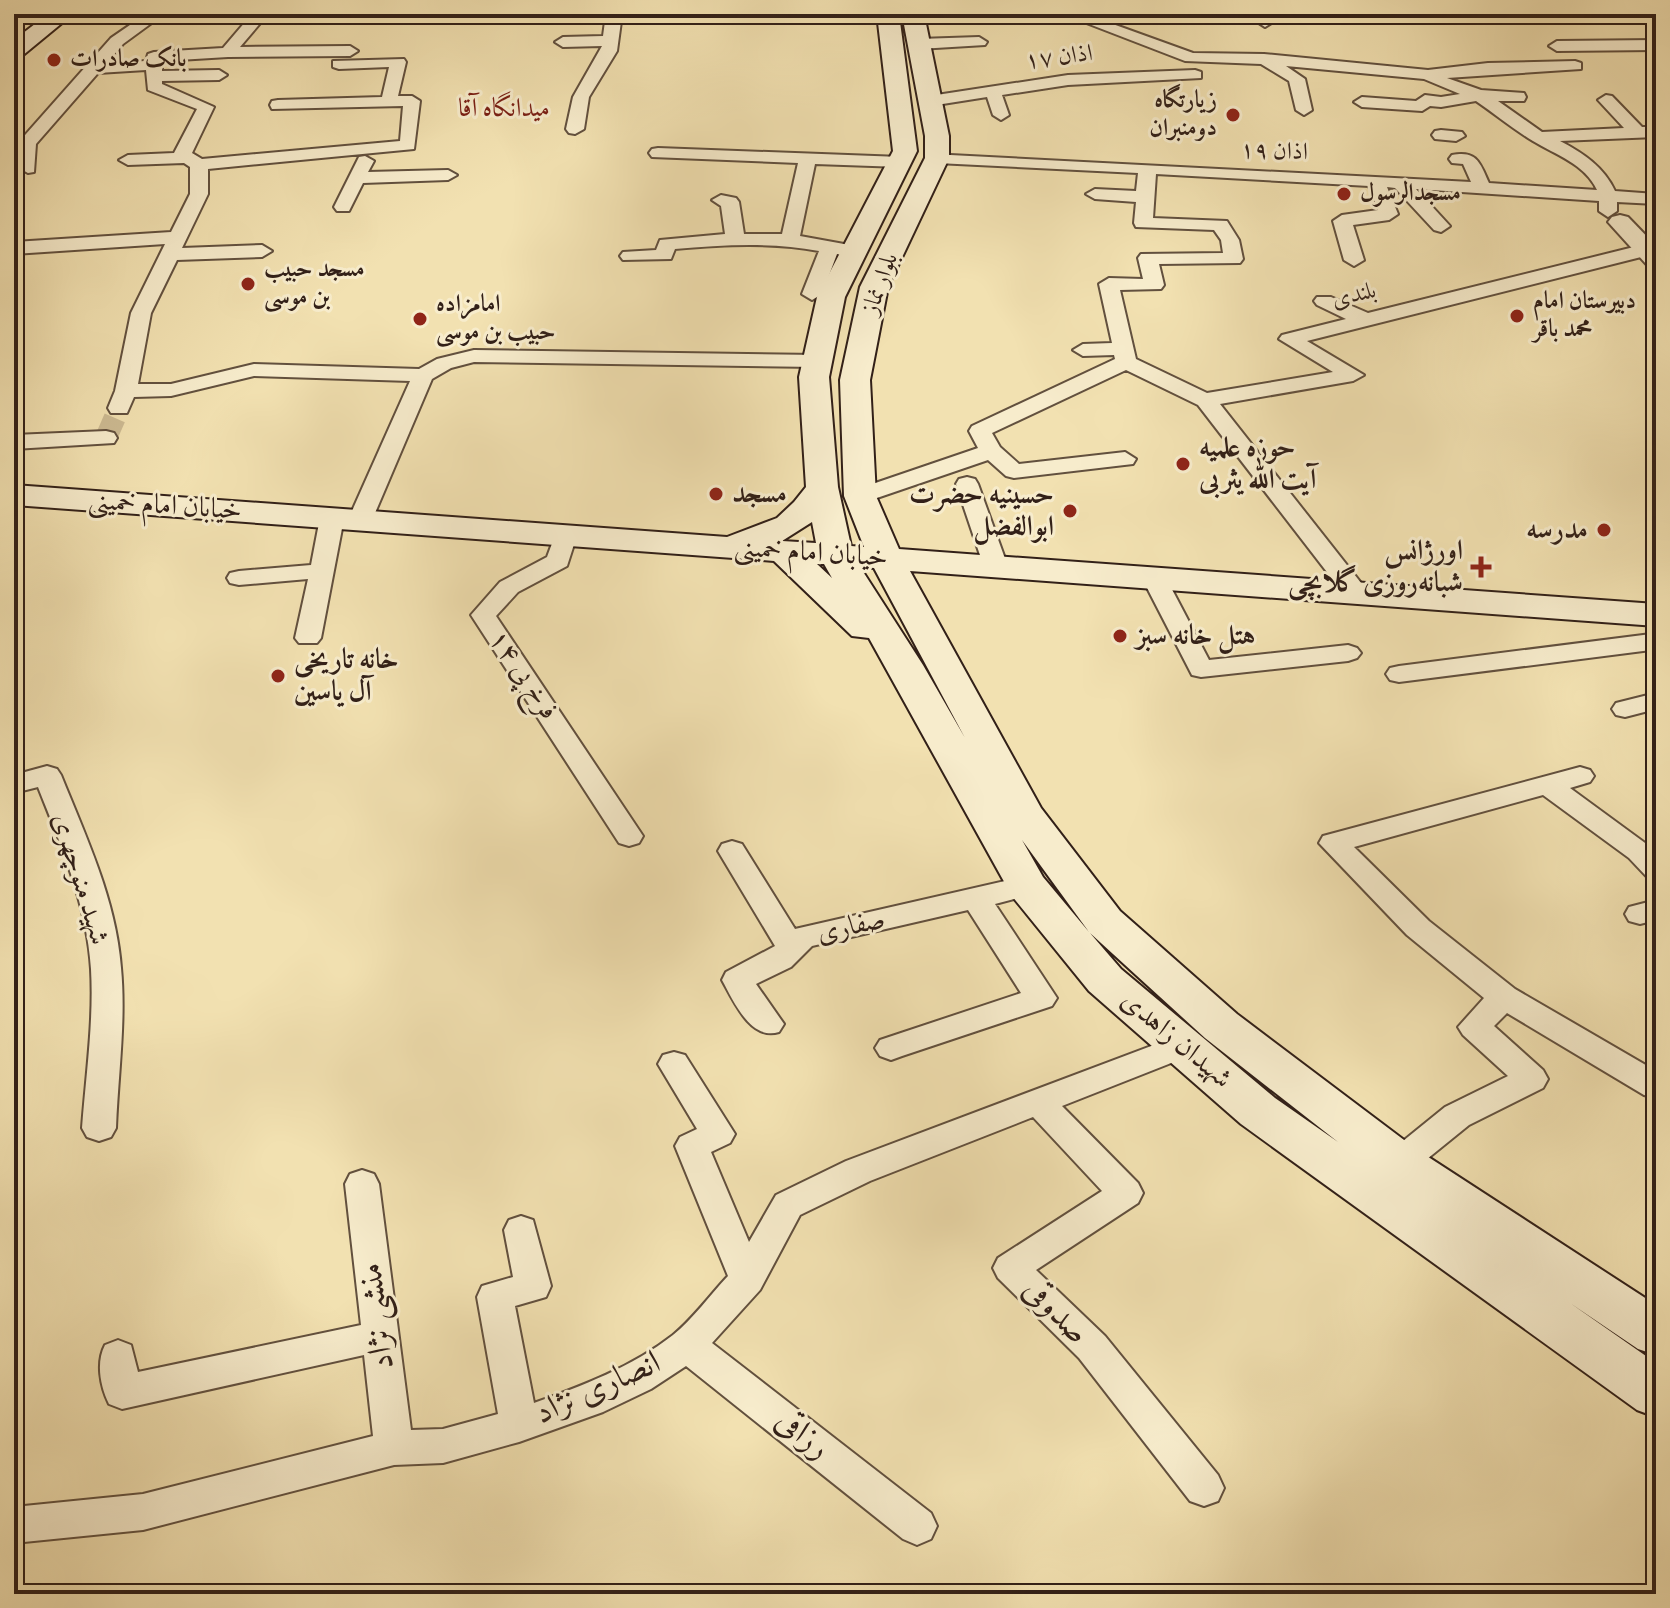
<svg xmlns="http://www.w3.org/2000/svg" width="1670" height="1608" font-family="Vollkorn,Amiri,serif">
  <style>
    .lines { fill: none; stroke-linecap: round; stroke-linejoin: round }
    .minor-tunnel { stroke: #ccba92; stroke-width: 22; stroke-dasharray: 22 11; stroke-linecap: butt }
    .minor-casing { stroke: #62503e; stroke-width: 4 }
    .tertiary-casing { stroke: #62503e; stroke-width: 4 }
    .secondary-casing { stroke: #322018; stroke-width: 4 }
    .minor { fill: #f7eccc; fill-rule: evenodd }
    .tertiary { fill: #f7eccc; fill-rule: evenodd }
    .secondary { fill: #f7eccc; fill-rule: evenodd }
    .poi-dot { fill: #8f2418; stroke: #f7eccc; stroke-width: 3 }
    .labels { text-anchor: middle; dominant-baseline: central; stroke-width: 6; stroke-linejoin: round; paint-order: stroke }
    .far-street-label { font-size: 24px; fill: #322018; stroke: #f7eccc }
    .far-poi-label { font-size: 24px; font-weight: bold; fill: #322018; stroke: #f7eccc; text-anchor: start }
    .far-neighbourhood-label { font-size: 26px; fill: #7a1f14; stroke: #f7eccc }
    .poi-label { font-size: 28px; font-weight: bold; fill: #322018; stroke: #f7eccc; text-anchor: start }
    .street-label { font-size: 28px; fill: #322018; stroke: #f7eccc }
    .near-street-label { font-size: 34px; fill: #322018; stroke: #f7eccc }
  </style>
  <rect width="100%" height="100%" fill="#f2e1b1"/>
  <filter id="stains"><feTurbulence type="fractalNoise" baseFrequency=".0025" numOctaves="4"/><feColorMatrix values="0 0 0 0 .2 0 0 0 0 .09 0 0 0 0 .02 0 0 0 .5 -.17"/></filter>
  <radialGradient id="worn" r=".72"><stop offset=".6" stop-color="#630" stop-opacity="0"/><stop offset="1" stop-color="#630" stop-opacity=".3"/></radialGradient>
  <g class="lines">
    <path class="minor-tunnel" d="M106 438 119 408"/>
    <g class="minor-casing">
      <path id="minor" d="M146 14H164L123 44 107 63 146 61 148 54 154 52 223 48 252 14H268L240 47 350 46 358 51 350 56 228 57 162 61V71L219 70 227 75 219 80 162 81V84L214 107 192 153 202 159 400 141 403 106 272 109 270 105 272 101 278 100 382 97 389 67 339 69 333 67V61L404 59 406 62 398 96H412L420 101 414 149 208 169V194L182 248 262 245 272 251 262 257 177 260 151 313 138 384H171L254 364 419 369 437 359 474 350 818 355 828 361 818 367 474 362 451 368 432 379 372 520 368 525H352L348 520 410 381 254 376 171 396 134 397 127 413H111L108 408 115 391 131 313 165 244 14 254V242L171 232 190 194V167L184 163 128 165 119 160 128 155 174 153 197 109 148 90 146 70 98 73 36 144 34 172 28 173 19 168 18 143 111 38Z
        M606 14H622L617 51 589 97 584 129 575 134 569 133 566 129 573 97 602 46 563 47 555 42 563 37 603 36Z
        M1063 14H1085L1193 53 1264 54 1428 70 1488 63 1575 61 1581 63V69L1447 78 1481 90 1524 93 1526 97 1524 101H1498L1542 132 1624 128 1598 100 1606 95 1612 96 1642 127H1656V137L1560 141C1583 153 1604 167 1615 191L1656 194V204L1617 202V211L1608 217 1599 211V201L1416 189 1450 226 1441 232 1434 230 1395 188 1387 187 1398 214 1389 220 1353 225 1364 260 1354 266 1344 260 1333 221 1342 215 1378 210 1369 186 1156 174 1153 218 1227 221 1239 240 1243 259 1240 263 1159 264 1164 285 1161 289 1120 290 1136 359 1207 393 1333 372 1279 339 1282 335 1346 319 1317 305 1314 301 1317 297H1331L1368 313 1646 244 1655 250 1653 254 1307 341 1364 375 1353 381 1220 404 1365 588 1368 593 1365 598H1347L1198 405 1126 370 992 433 1000 447 1019 464 1125 452 1136 459 1133 464 1014 478 1006 476 988 460 868 501H852L849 496 852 491 978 448 969 431 972 426 1115 359 1114 355 1083 356 1073 350 1083 344 1112 343 1099 284 1109 278 1143 279 1138 258 1141 254 1223 253 1221 240 1214 230 1136 227 1134 223 1136 202 1095 199 1086 194 1095 189 1136 191 1138 173 937 163 928 158 931 154 1471 182 1463 164 1452 163 1449 159 1452 155C1477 150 1480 163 1489 183L1597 190C1585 164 1556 155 1533 141 1513 129 1495 114 1476 101L1441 107 1430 106 1422 111 1362 107 1354 102 1362 97 1416 101 1425 95 1441 97 1460 94 1424 79 1286 66 1305 79 1312 110 1304 115 1296 110 1289 81 1261 64 1185 61Z
        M1245 14H1268L1273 22 1265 27Z
        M979 37 987 42 985 45 919 49 911 44 919 39Z
        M1656 40V50L1557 51 1549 46 1557 41Z
        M1195 70 1201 72V78L1068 85 1002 95 1009 115 1001 120 993 115 987 97 930 106 922 101 930 96 1068 75Z
        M1441 130 1462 132 1465 136 1456 141 1435 139 1432 135 1435 131Z
        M658 148 901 157 910 162 901 167 815 164 800 236 855 246 865 252 855 258 837 254 822 294 812 300 802 294 819 251C771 242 724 245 675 249L671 259 623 260 620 256 623 252 656 250 660 240 725 234 721 206 712 200 721 195 736 198 739 202 744 234H782L798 163 652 157 649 153 652 149Z
        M365 156 374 161 368 172 448 170 457 175 448 180 363 183 349 211H337L334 207 359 157Z
        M106 431 114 433 117 438 114 443 14 449V435Z
        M967 477 975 479 978 484 1008 567 1005 572H987L984 567 956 484 959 479Z
        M332 511 340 513 344 518 321 638 317 643H299L295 638 308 579 239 585 230 583 227 578 230 573 239 571 311 565 320 518 324 513Z
        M565 528 573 530 577 535 567 566 518 592 496 616 643 836 639 843 629 846 619 843 471 615 500 582 547 557 557 530Z
        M1154 571 1163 573 1166 578 1209 660 1348 645 1357 648 1361 653 1357 658 1348 661 1201 677 1192 675 1142 578 1145 573Z
        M1651 634 1656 636V648L1651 650 1399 682 1390 680 1386 674 1390 668 1399 666Z
        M1656 693V709L1625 717 1616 715 1612 709 1616 703Z
        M47 766 57 769 61 775C86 837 116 900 121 968 126 1021 118 1075 116 1128L111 1137 99 1141 87 1137 82 1128C86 1075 94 1021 91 969 87 905 61 845 38 787L14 793V775Z
        M1580 767 1590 770 1594 776 1590 782 1570 788 1656 851V879L1646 876 1629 858 1543 795 1354 847 1429 921 1515 989 1656 1071V1098L1644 1095 1507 1013 1494 1026 1543 1070 1548 1079 1543 1088 1469 1125 1411 1172 1399 1176 1387 1172 1382 1163 1387 1154 1445 1107 1508 1076 1463 1035 1458 1027 1484 998 1407 935 1319 843 1323 836Z
        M732 841 742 844 795 929 1027 876 1037 879 1042 886 1037 893 995 904 1057 998 1052 1006 902 1056 891 1060 880 1056 875 1048 880 1040 1021 993 968 910 812 946 791 967 756 984 784 1024 779 1032C751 1041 734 1002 722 980L726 972 775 946 718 851 722 844Z
        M1656 900V920L1640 924 1629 921 1625 914 1629 907Z
        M1183 1034 1194 1038 1199 1046 1194 1054 1062 1106 1138 1183 1143 1193 1138 1203 1036 1270 1105 1336 1218 1475 1224 1488 1218 1501 1204 1506 1190 1501 1079 1358 998 1278 993 1268 998 1258 1102 1191 1033 1117 870 1181 800 1215 760 1290 712 1343 931 1513 937 1526 931 1539 917 1545 903 1539 686 1366 651 1389 603 1412 519 1442 443 1463 394 1465 143 1530 14 1543V1507L143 1494 373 1436 364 1355 122 1409 109 1404C100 1386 96 1362 105 1345L118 1340 131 1345 138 1372 361 1325 345 1184 350 1174 362 1170 374 1174 379 1184 411 1430 443 1429 498 1414 477 1297 482 1286 513 1277 504 1230 509 1220 521 1216 533 1220 551 1286 546 1297 515 1306 534 1403C582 1386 632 1367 673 1335 693 1319 710 1295 728 1276L675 1146 680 1137 697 1129 658 1064 663 1055 674 1052 685 1055 735 1134 730 1143 711 1152 749 1242 776 1195 846 1161Z"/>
    </g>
    <g class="tertiary-casing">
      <path id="tertiary" d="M1620 215 1628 217 1656 246V267L1647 265 1608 222 1612 217Z"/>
    </g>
    <g class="secondary-casing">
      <path id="secondary" d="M48 14H73L22 56 14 58V40Z
        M877 14H899L917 151 845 297 829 377 838 487 851 546 864 547 844 496 840 380 860 287 925 158V136L902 14H924L949 136V158L888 287 870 380 876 496 899 549 1656 604V626L910 571 1041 808 1120 911 1237 1014 1416 1149 1656 1305V1355L1638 1349 1570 1303 1656 1363V1417L1637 1410 1241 1124 1089 991 1012 896 869 638 852 636 774 561 14 505V485L727 537 777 518 794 502 806 487 799 377 817 297 893 151ZM812 522 816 543 782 541ZM817 564H824L832 578ZM860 567 874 568 965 738 923 665ZM1022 840 1089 932 1043 877ZM1090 933 1205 1038 1338 1142 1275 1098 1121 969Z"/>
    </g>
    <use href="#minor" class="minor"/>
    <use href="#tertiary" class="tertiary"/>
    <use href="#secondary" class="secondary"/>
  </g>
  <g class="poi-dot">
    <circle cx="54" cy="60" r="8"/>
    <circle cx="1233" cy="115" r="8"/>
    <circle cx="1344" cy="194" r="8"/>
    <circle cx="248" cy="284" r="8"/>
    <circle cx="1517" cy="316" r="8"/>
    <circle cx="420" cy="319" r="8"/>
    <circle cx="1183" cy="464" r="8"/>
    <circle cx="716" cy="494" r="8"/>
    <circle cx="1070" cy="511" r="8"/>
    <circle cx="1604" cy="530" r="8"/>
    <path d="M1477 555h8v8h8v8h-8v8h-8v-8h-8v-8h8z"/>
    <circle cx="1120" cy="636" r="8"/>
    <circle cx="278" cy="676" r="8"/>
  </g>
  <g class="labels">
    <g class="far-street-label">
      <text transform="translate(1059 58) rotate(-7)">اذان ۱۷</text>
      <text transform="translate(1274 152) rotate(2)">اذان ۱۹</text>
      <text transform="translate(881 284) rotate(-70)">بلوار نماز</text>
      <text transform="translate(1354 296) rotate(-14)">بلندی</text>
    </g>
    <g class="far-poi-label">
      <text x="70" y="60">بانک صادرات</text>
      <text x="1217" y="101" text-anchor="end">زیارتگاه<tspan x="1217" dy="28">دومنبران</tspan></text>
      <text x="1360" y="194">مسجدالرسول</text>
      <text x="264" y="270">مسجد حبیب<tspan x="264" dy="28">بن موسی</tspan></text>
      <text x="1533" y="302">دبیرستان امام<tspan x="1533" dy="28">محمد باقر</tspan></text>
      <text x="436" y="305">امامزاده<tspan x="436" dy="28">حبیب بن موسی</tspan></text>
    </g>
    <g class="far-neighbourhood-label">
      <text x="504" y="109">میدانگاه آقا</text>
    </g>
    <g class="poi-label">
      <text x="1199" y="448">حوزه علمیه<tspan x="1199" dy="32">آیت الله یثربی</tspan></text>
      <text x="732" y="494">مسجد</text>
      <text x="1054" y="495" text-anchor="end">حسینیه حضرت<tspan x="1054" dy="32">ابوالفضل</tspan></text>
      <text x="1588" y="530" text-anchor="end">مدرسه</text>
      <text x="1463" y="551" text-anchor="end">اورژانس<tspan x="1463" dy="32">شبانه‌روزی گلابچی</tspan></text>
      <text x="1136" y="636">هتل خانه سبز</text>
      <text x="294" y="660">خانه تاریخی<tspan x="294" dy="32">آل یاسین</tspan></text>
    </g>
    <g class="street-label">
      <text transform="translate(165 506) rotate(4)">خیابان امام خمینی</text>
      <text transform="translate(811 553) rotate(4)">خیابان امام خمینی</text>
      <text transform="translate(523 675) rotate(56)">فرخ پی ۱۴</text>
      <text transform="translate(80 879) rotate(73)">شهید منوچهری</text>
      <text transform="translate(851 927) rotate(-13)">صفاری</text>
      <text transform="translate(1176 1040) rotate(40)">شهیدان زاهدی</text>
    </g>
    <g class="near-street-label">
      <text transform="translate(1055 1312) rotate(45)">صدوقی</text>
      <text transform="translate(378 1316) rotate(-97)">منشی نژاد</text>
      <text transform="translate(598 1389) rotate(-24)">انصاری نژاد</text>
      <text transform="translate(802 1435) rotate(38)">رزاقی</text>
    </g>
  </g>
  <rect width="1670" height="1608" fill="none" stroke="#f2e1b1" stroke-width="48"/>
  <rect x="16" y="16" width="1638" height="1576" fill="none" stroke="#322018" stroke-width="4"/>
  <rect x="24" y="24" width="1622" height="1560" fill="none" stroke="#322018" stroke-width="2"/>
  <rect width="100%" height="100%" filter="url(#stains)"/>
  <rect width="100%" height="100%" fill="url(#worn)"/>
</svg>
